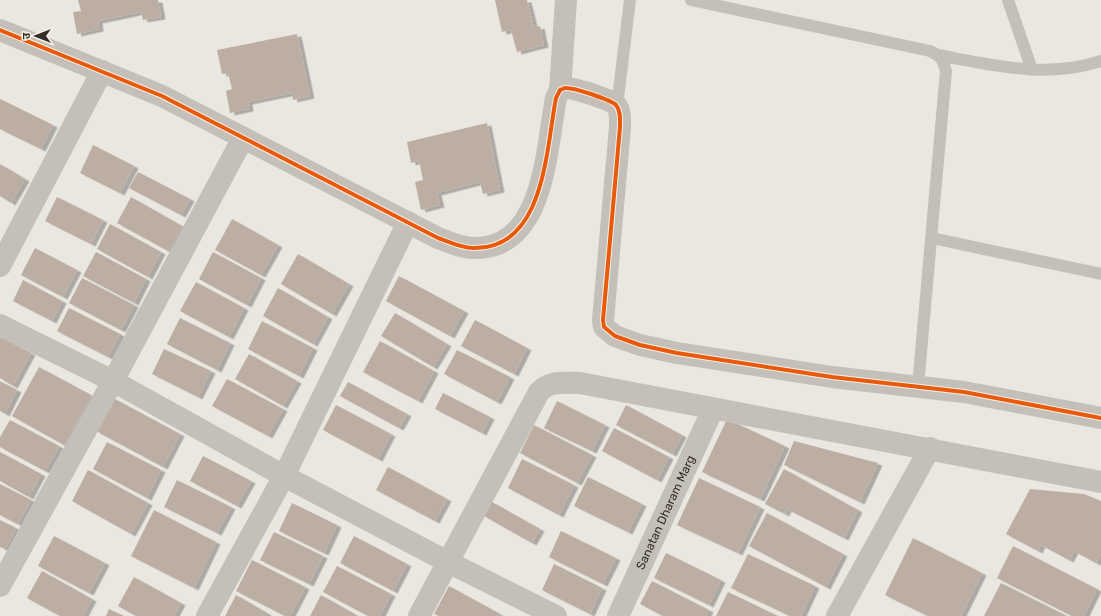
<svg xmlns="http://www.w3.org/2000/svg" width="1101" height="616" font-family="Rubik,'Noto Sans Devanagari',sans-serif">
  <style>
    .building { fill: #bcaea3; filter: url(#shadow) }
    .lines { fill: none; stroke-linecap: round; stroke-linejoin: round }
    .service { stroke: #c4bfb9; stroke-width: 12 }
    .minor { stroke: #c4bfb9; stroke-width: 22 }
    .cycleway-casing { stroke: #f7f2e7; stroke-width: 6 }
    .cycleway { stroke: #e8590c; stroke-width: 4 }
    .labels { text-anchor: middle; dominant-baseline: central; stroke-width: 3; stroke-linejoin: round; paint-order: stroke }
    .street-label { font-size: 12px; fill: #342d28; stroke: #f7f2e7 }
  </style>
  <defs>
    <filter id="shadow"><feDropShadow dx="4.5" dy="2.5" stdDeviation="0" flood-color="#0004"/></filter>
  </defs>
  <rect width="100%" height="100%" fill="#eae7e0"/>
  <path class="building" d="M78 0H158L161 17 143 20 141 12 98 21 99 29 77 34 73 12 81 11Z
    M495 0H527L534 28 540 26 544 45 517 52 511 30 502 32Z
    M297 34 310 96 293 100 292 93 248 102 249 109 230 113 226 91 232 89 228 73 222 74 217 50Z
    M0 99 53 125 41 149 0 129Z
    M487 123 500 190 483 194 480 182 437 193 440 205 421 210 415 182 423 180 419 161 411 163 407 142Z
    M93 145 134 166 120 193 80 173Z
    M0 164 25 179 11 203 0 196Z
    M138 172 190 199 181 215 129 188Z
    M57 197 103 220 91 244 45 221Z
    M131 197 182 226 168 251 117 223Z
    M232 219 278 245 261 275 215 250Z
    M110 224 161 252 148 277 97 249Z
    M35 248 77 270 63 297 21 275Z
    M96 252 146 279 134 303 83 276Z
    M213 252 261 278 247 305 199 279Z
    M298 254 349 284 332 314 281 284Z
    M399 276 464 311 450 336 386 301Z
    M82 278 134 305 121 330 69 303Z
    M23 280 62 301 52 321 13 301Z
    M196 282 244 308 229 337 180 311Z
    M278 288 328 317 313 344 263 316Z
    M69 308 120 334 108 357 57 331Z
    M395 313 447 344 433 367 381 336Z
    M180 318 230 343 217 370 167 344Z
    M475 320 527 348 514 374 461 346Z
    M262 321 313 348 299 376 248 349Z
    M0 337 31 353 13 386 0 378Z
    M380 341 434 371 418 401 363 372Z
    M164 349 211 371 198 397 152 374Z
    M457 350 510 377 497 402 444 374Z
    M249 354 297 381 283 406 235 379Z
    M39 367 91 395 64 445 12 416Z
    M227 379 283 409 268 436 212 406Z
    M0 381 17 390 5 414 0 411Z
    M348 382 407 414 399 428 340 396Z
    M443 393 490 417 482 433 435 409Z
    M113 398 180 434 163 467 96 431Z
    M557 401 605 425 592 451 544 428Z
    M336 405 391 434 378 459 323 430Z
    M626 405 682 435 672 454 616 425Z
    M727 419 785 446 760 499 702 472Z
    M10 420 59 446 45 471 0 447V437Z
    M534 425 592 455 577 483 520 453Z
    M614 428 669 457 657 480 602 451Z
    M794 441 878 463 860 502 784 465Z
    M107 442 161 470 147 498 93 469Z
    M0 452 41 474 29 497 0 481Z
    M203 456 251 481 237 506 190 481Z
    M522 459 574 485 559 515 508 488Z
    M388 467 447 499 435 521 376 490Z
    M784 469 858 510 844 538 787 509 785 514 765 504Z
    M88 470 148 503 131 534 72 501Z
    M588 477 642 504 628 532 574 506Z
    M699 478 760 507 738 553 677 525Z
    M177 480 231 507 217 533 164 507Z
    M0 484 31 500 18 524 0 515Z
    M1030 489 1084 494 1101 501V554L1096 563 1074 551 1069 560 1041 545 1038 551 1006 534Z
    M492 502 540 529 532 543 484 516Z
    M292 503 337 525 324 553 279 531Z
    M154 510 216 542 194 588 131 556Z
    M767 513 843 554 826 587 749 546Z
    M0 520 16 528 5 549 0 547Z
    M561 531 616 558 603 584 549 557Z
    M274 532 323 556 309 584 260 560Z
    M54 536 105 563 89 593 38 566Z
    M354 536 407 564 393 591 340 563Z
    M913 538 982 573 961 616H928L885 595Z
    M1013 546 1097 589 1084 616H1072L997 578Z
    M666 553 721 580 709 605 654 578Z
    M748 554 815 586 801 616H790L731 588Z
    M252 560 305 587 290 616H285L236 591Z
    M554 564 602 588 590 614 542 590Z
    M337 566 391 594 380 616H368L323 592Z
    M42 571 92 599 83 616H60L27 598Z
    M134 577 181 603 174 616H136L118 606Z
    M652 581 709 610 706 616H663L640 604Z
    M1001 583 1067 616H984Z
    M449 586 500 614 499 616H439L434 614Z
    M728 592 778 616H716Z
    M236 595 267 613 265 616H225Z
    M321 595 358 616H310Z
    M109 609 124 616H106Z"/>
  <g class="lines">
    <path class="service" d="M691 0 930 51C941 56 943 60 946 71L918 386
      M1008 0 1032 70
      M938 55C992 65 1047 79 1101 61
      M617 106 630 0
      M932 238 1101 274"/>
    <g class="minor">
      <path d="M0 30 162 96 438 238C449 242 461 248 473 248 545 250 546 149 556 98L560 90C561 90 564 88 565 88 573 87 611 100 616 105 621 111 620 120 620 127L603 320 604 327 615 336 640 345 677 353 832 377 964 392 1101 418"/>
      <path d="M560 90 566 0"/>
      <path d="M0 266 102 71"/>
      <path d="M0 325 113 381 284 476 448 562 556 616"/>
      <path d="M0 586 113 381 243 138"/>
      <path d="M207 616 284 476 408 222"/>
      <path d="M419 616 539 392C550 380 565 383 580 383L1101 482"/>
      <path id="s1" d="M618 616 713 409"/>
      <path d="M837 616 930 448"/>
    </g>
    <g class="cycleway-casing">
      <path id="cycleway" d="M0 30 162 96 438 238C449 242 461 248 473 248 545 250 546 149 556 98L560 90C561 90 564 88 565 88 573 87 611 100 616 105 621 111 620 120 620 127L603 320 604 327 615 336 640 345 677 353 832 377 964 392 1101 418"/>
    </g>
    <use href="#cycleway" class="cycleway"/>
  </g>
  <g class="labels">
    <g class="street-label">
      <text stroke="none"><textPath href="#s1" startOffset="114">Sanatan Dharam Marg</textPath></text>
    </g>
  </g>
  <g transform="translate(36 36) rotate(270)" stroke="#f7f2e7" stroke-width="3" paint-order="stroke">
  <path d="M0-3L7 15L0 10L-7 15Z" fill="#342d28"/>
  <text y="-6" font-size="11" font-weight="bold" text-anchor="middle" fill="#342d28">उ</text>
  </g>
</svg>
